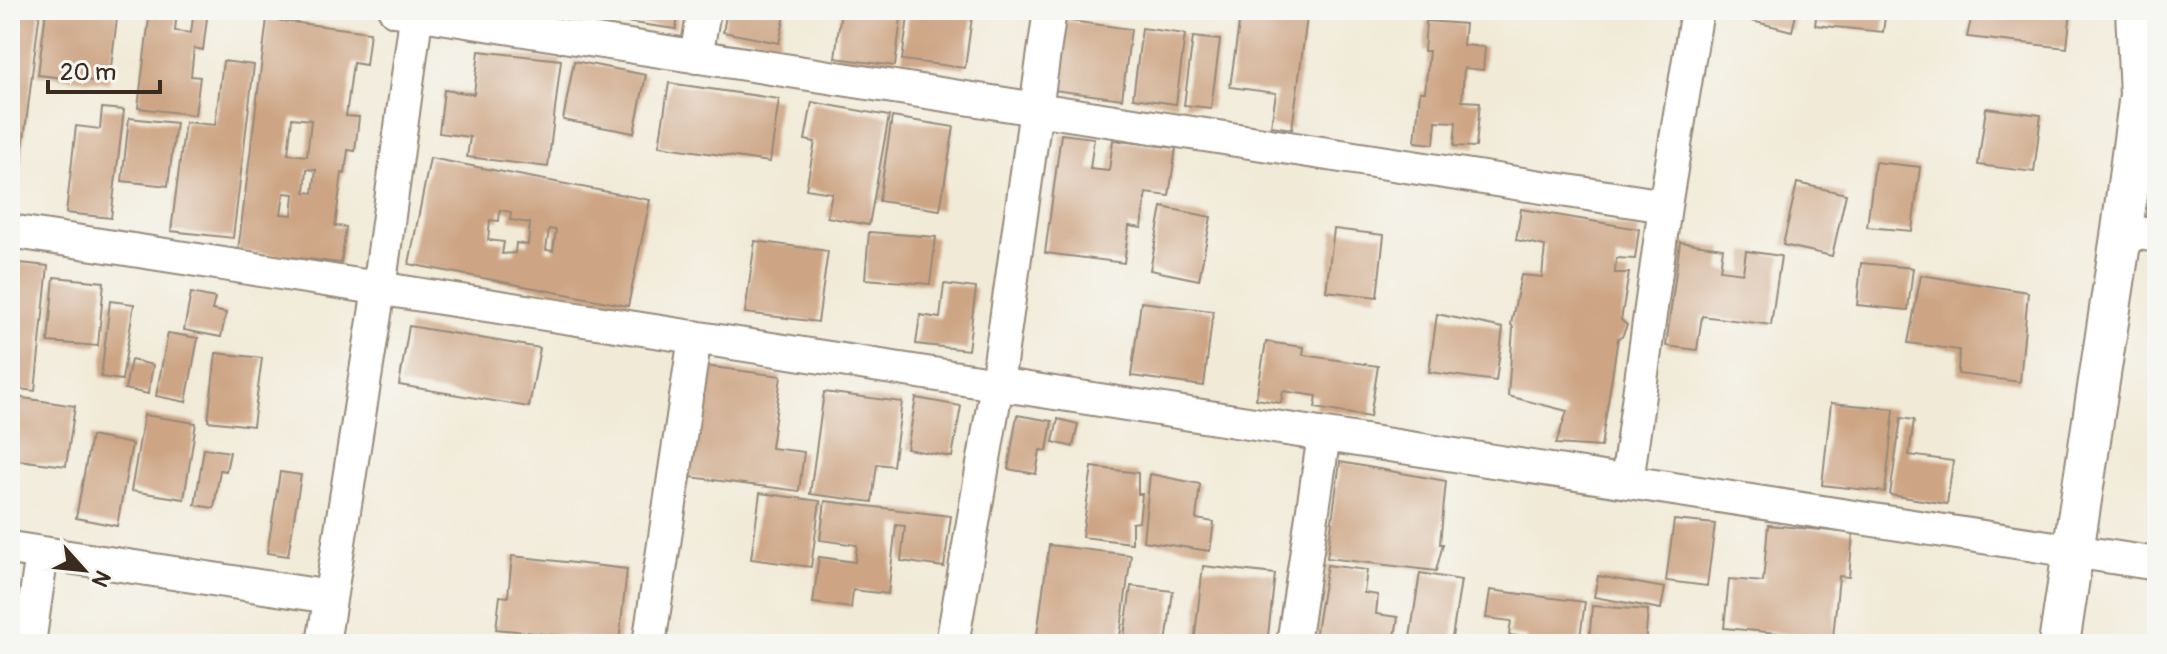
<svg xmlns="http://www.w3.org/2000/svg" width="2167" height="654" font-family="Pangolin,sans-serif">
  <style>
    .building { fill: #cda584; fill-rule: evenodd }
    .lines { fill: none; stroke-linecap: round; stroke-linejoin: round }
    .minor-casing { stroke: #968a7a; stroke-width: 36 }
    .tertiary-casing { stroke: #968a7a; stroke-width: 44 }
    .minor { stroke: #fff; stroke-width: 32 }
    .tertiary { stroke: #fff; stroke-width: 40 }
  </style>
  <rect width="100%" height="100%" fill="#f6f6f2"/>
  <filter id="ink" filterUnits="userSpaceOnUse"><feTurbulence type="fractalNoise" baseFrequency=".0125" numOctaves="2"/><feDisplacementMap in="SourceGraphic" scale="16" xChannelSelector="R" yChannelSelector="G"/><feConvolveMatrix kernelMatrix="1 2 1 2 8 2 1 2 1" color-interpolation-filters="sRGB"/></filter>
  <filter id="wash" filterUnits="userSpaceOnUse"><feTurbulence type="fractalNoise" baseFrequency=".006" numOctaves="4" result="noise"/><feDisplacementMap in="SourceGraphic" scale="32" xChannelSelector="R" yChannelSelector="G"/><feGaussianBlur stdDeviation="1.8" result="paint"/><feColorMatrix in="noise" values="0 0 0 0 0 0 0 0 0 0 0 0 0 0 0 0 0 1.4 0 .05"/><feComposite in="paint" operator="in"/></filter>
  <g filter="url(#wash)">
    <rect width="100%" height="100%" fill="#f1ead7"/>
    <g id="blocks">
      <path class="building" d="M10 10H40L16 204 10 203V122H13L18 94H13L10 103Z
        M46 10H118L109 83 38 75Z
        M150 10H177L175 31 191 33 194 10H208L203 50 194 48 191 76 200 77 195 115 138 108Z
        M570 10H679L676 29 569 14Z
        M727 10H786L779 43 723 32Z
        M841 10H902L895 66 835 58Z
        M909 10H973L965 68 902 60Z
        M1241 10H1308L1292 129 1271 126 1276 93 1230 87Z
        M1755 10H1797L1792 31 1752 21Z
        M1817 10H1886L1883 32 1815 25Z
        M1973 10H2071L2067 48 1967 37Z
        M267 19 370 32 366 65 353 63 346 116 359 117 355 151 348 150 345 174 342 173 335 226 346 227 341 263 238 251ZM292 118 311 120 307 156 288 154ZM307 169 316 170 313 193 305 192ZM284 193 294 194 292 215 281 214Z
        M1063 20 1131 29 1122 99 1053 90Z
        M1426 21 1465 24 1463 45 1485 47 1483 70 1464 68 1462 101 1480 102 1476 147 1454 146 1456 122 1436 121 1434 144 1415 142 1420 92H1425L1429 51H1424Z
        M1142 28 1185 34 1176 104 1133 98Z
        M1193 37 1220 40 1211 108 1184 105Z
        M479 51 561 60 548 167 467 157 470 137 439 133 444 90 474 94Z
        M223 61 254 65 233 238 171 231 185 122 215 125Z
        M574 61 646 75 634 133 563 120Z
        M669 83 779 99 770 162 659 146Z
        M812 102 889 116 869 225 827 217 832 193 806 189 815 142 805 140Z
        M102 108 124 110 111 218 66 213 76 126 100 129Z
        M1986 108 2041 115 2034 172 1978 165Z
        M892 117 954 127 940 210 879 201Z
        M129 118 176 123 168 186 122 181Z
        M1061 134 1094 138 1090 169 1109 171 1113 140 1176 148 1169 196 1146 193 1142 228 1129 226 1124 263 1045 253Z
        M430 158 650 200 628 306 409 264ZM500 210 511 212 510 220 530 223 528 245 516 243 515 253 502 254 504 242 488 240 490 220 499 221ZM549 229 556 230 553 251 546 250Z
        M1875 162 1920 167 1912 231 1867 227Z
        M1797 183 1846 194 1832 256 1783 245Z
        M1162 207 1211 217 1199 280 1150 270Z
        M1521 209 1639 229 1635 259 1616 258 1615 273H1629L1621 320 1627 325 1622 337 1618 338 1601 447 1556 444 1567 411 1508 396 1513 328 1511 324 1521 275 1542 277 1545 246 1516 240Z
        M1334 229 1384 235 1377 297 1326 291Z
        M869 232 936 237 930 284 865 279Z
        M755 241 828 251 818 322 745 313Z
        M1680 242 1723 248 1720 270 1743 273 1746 251 1781 256 1771 325 1702 316 1697 350 1666 346Z
        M10 262 48 266 35 391 10 388Z
        M1861 263 1913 268 1908 310 1857 305Z
        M1921 275 2028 292 2020 382 1958 374 1959 350 1908 343Z
        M54 277 104 282 98 346 48 342Z
        M944 284 976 288 968 350 916 344 920 315 940 318Z
        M191 293 215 298 212 310 226 313 221 337 184 330Z
        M110 301 134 304 122 380 101 377Z
        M1141 302 1213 311 1204 386 1131 376Z
        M1437 314 1503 328 1496 381 1429 372Z
        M409 326 540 348 529 407 399 385Z
        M168 333 198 338 186 402 156 396Z
        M1266 342 1304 347 1303 355 1378 366 1370 417 1315 408 1317 396 1283 391 1281 403 1256 399Z
        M216 353 262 358 253 426 208 421Z
        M131 360 153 365 148 394 125 389Z
        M697 365 781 376 771 448 804 452 799 491 682 476Z
        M824 392 902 402 893 466 877 464 872 502 810 494Z
        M10 396 75 406 66 466 10 459Z
        M916 398 961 406 952 457 907 449Z
        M1831 403 1894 409 1885 492 1822 485Z
        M144 415 196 423 184 499 131 491Z
        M1017 415 1052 421 1047 451 1040 450 1036 474 1008 469Z
        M1901 418 1914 420 1909 455 1953 461 1947 504 1890 495Z
        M1058 419 1078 424 1073 447 1053 442Z
        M91 436 132 444 117 526 76 518Z
        M204 448 230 452 226 471 220 470 214 508 195 505Z
        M1340 462 1446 481 1440 544H1443L1436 571 1327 558Z
        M1092 467 1138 473V494H1142L1139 522 1132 523V543L1082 537Z
        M280 472 301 475 288 556 267 553Z
        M1150 474 1200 484 1196 519 1214 522 1210 551 1143 541Z
        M760 493 820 501 811 567 751 559Z
        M825 501 951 516 944 567 901 561 905 526 896 525 888 594 853 590 851 608 813 603 819 557 855 562 857 545 820 540Z
        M1674 520 1715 524 1707 586 1666 581Z
        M1768 525 1853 533 1849 577 1839 576 1833 638 1724 628 1729 579 1763 582Z
        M1049 545 1131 555 1119 644 1037 635Z
        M512 556 627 569 619 642 496 629 500 596 508 597Z
        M1327 565 1367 570 1364 593 1378 595 1376 614 1398 617 1394 644H1314Z
        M1203 566 1275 574 1267 644H1194Z
        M1420 573 1461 580 1451 644H1409Z
        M1598 576 1665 588 1661 609 1594 597Z
        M1131 586 1173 591 1166 644H1123Z
        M1490 590 1585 602 1579 644H1525L1526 637 1509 635 1511 621 1486 618Z
        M1592 606 1648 610 1645 644H1589Z"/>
    </g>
  </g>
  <g filter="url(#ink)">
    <use href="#blocks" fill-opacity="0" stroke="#968a7a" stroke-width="2"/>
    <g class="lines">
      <g class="minor-casing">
        <path id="minor" d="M395 10 1665 206
          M696 57 704 10
          M2122 230 2157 236
          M10 231 2157 564
          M1627 482 1665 206 1697 10
          M10 548 330 597
          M29 644 42 553
          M323 644 379 289 417 10
          M649 644 695 337
          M952 644 997 384 1050 10
          M1293 644 1324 435"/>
      </g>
      <g class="tertiary-casing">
        <path id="tertiary" d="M2059 644 2122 230 2140 95 2136 10"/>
      </g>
      <use href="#minor" class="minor"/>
      <use href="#tertiary" class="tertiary"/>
    </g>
  </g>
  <rect width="2167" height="654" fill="none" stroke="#f6f6f2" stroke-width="40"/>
  <g transform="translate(84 570) rotate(117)" stroke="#f6f6f2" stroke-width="6" paint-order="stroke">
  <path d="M0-6L14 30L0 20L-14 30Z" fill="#3b2a1e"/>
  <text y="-12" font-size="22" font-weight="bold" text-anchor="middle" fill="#3b2a1e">N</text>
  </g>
  <path d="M48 80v12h112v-12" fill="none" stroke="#3b2a1e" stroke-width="4"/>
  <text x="60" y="80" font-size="24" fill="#3b2a1e" stroke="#f6f6f2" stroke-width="6" paint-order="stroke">20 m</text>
</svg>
